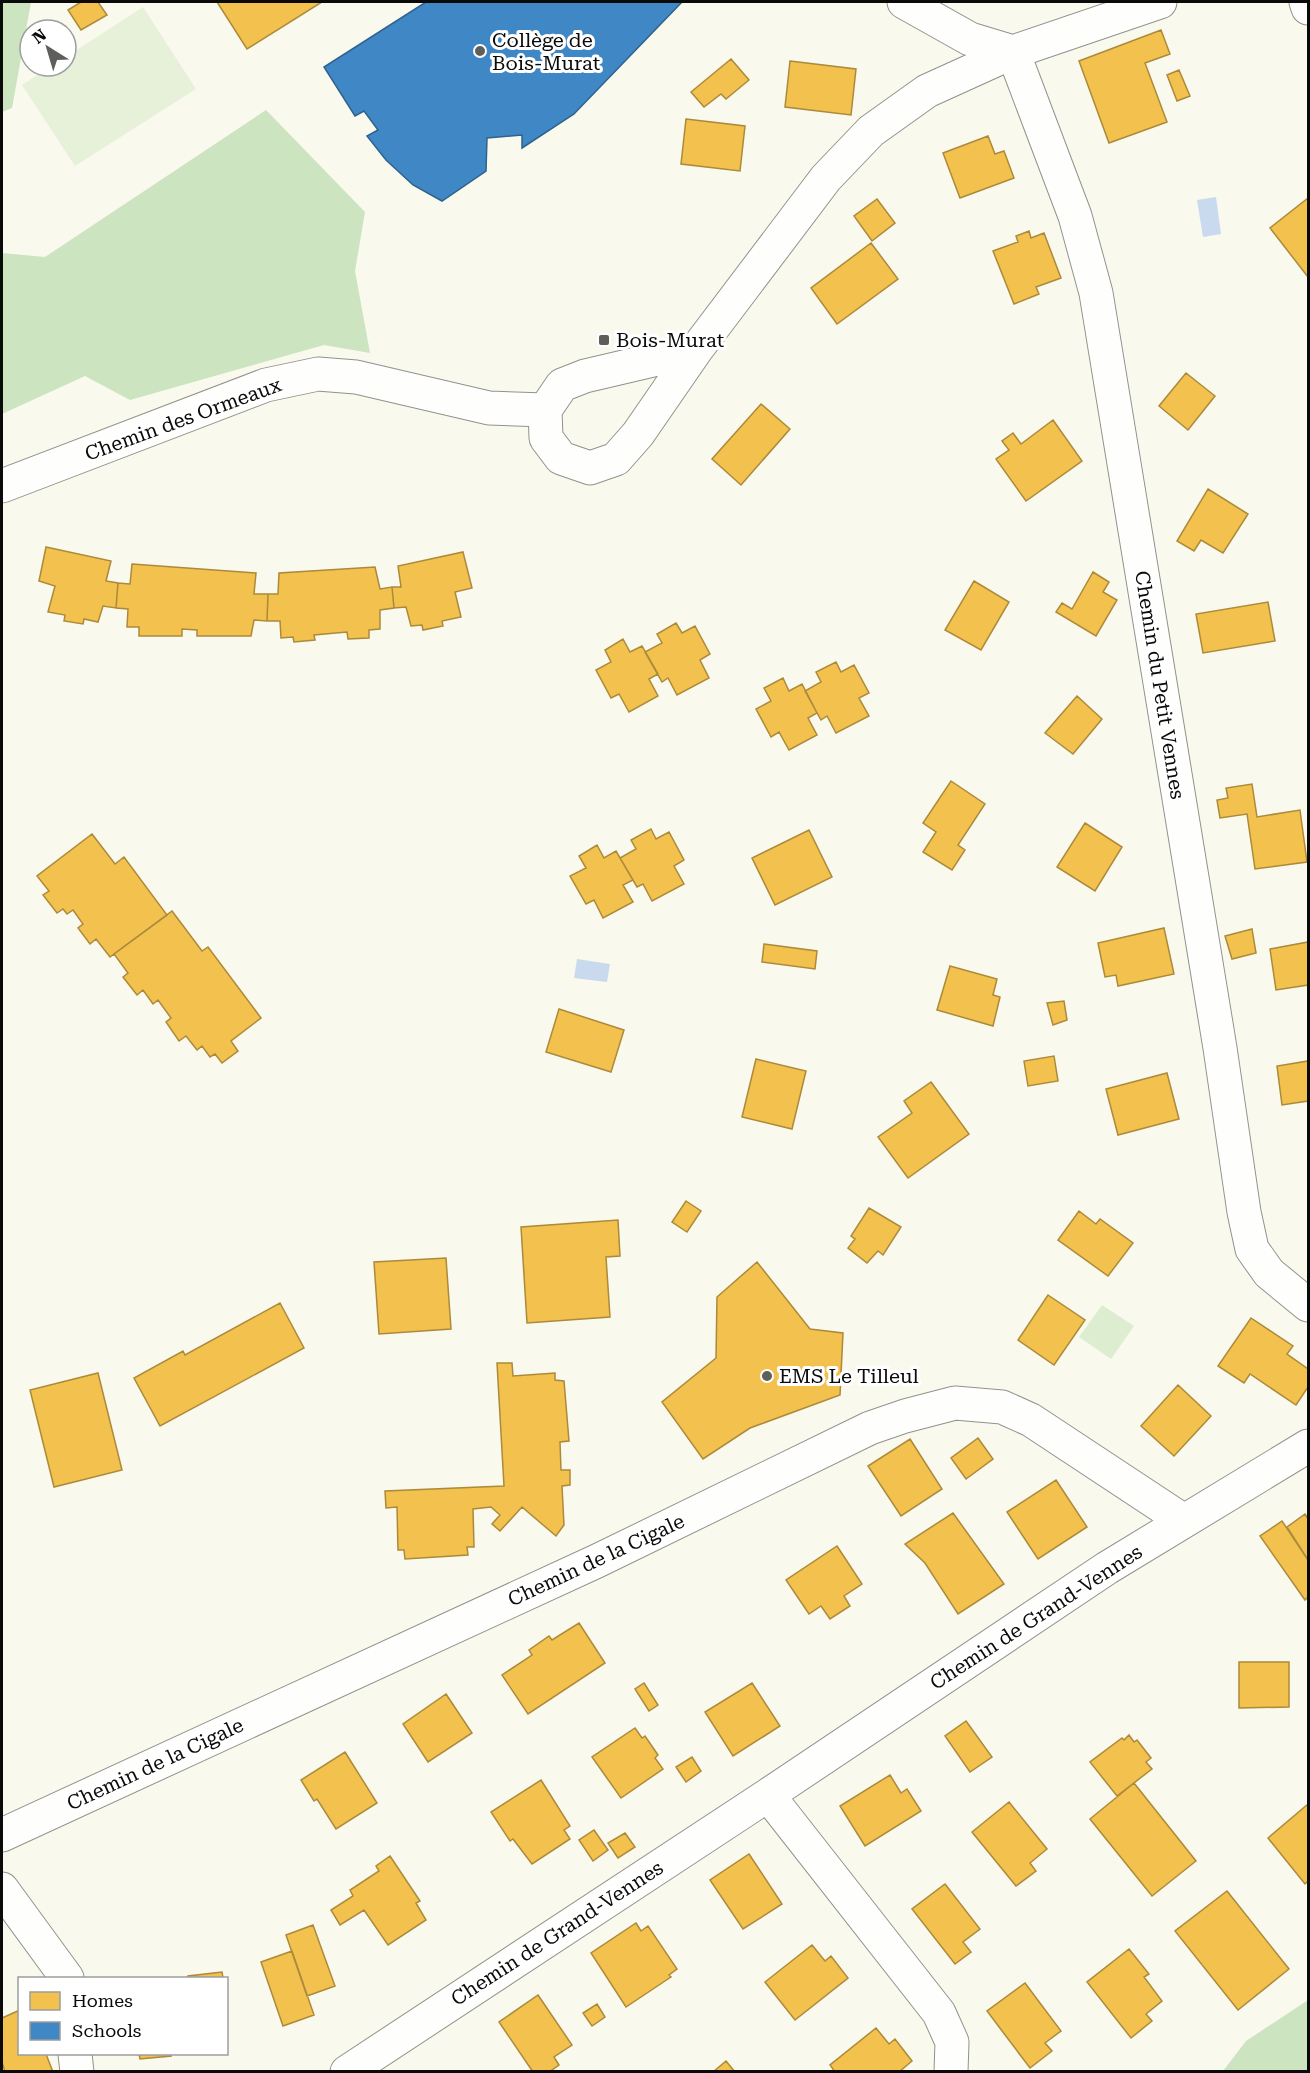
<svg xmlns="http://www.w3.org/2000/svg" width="1310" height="2073" font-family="'Roboto Serif',serif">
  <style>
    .green { fill: #ddedd0 }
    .forest { fill: #cce4bf }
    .pitch { fill: #e7f1da }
    .water { fill: #c9daef }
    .homes { fill: #f2c14e; stroke: #ac8a3a; stroke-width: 1.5 }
    .schools { fill: #3f88c5; stroke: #2f628d; stroke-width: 1.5 }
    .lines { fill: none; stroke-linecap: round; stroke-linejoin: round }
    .minor-casing { stroke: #92928d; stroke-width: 35 }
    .minor { stroke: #fefefc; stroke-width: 33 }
    .poi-dot { fill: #5e5e5a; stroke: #fff; stroke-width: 2 }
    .labels { text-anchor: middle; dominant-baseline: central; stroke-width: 6; stroke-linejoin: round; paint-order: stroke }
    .poi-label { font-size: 20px; fill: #0a0a0a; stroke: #fff; text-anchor: start }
    .street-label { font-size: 20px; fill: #0a0a0a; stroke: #fff }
  </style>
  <rect width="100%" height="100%" fill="#f9f9ee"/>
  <path class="green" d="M1102 1305 1134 1326 1111 1359 1079 1337Z"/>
  <path class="forest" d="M2 2H31L12 108 2 112Z
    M266 110 365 212 355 271 370 353 324 345 130 400 85 376 2 414V253L45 257Z
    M1308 2000V2071H1223L1246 2041Z"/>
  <path class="pitch" d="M143 7 196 89 75 166 22 85 51 66H66V57Z"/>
  <path class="water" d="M1216 197 1221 234 1203 237 1197 200Z
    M577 959 610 964 607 982 574 978Z"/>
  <path class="homes" d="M81 2H98L107 15 81 30 68 10Z
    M217 2H322L247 49Z
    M1161 30 1170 54 1145 63 1167 122 1109 143 1079 61Z
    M731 59 749 80 726 99 721 94 704 107 691 92Z
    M790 61 856 69 851 115 785 107Z
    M1179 70 1190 96 1177 101 1167 75Z
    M686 119 745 126 740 171 681 164Z
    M988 136 995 154 1004 151 1014 178 960 198 943 153Z
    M1308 198V277L1270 228Z
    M877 199 895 223 872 241 854 216Z
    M1029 231 1031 238 1044 233 1061 278 1036 287 1039 294 1014 304 993 251 1018 242 1016 236Z
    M871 243 898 279 837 324 811 288Z
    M1186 373 1215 396 1188 430 1159 406Z
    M761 404 790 429 741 485 712 459Z
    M1053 420 1082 461 1026 501 996 459 1009 450 1002 441 1013 433 1021 444Z
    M1208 489 1248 514 1223 553 1201 540 1194 551 1177 541Z
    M46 547 111 561 106 581 118 583 116 608 103 606 98 622 84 619 83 624 64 621 65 615 48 612 55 586 39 581Z
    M463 552 472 588 455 592 461 617 442 621 443 626 423 630 422 625 411 626 406 607 394 608 392 587H401L398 566Z
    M132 564 256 573 254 594H268L267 621 254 620 251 636H197V630L182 629V636H139V627H127L128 609 116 608 118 583 130 584Z
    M375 567 380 589 392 587 394 608 380 610V629L369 630V638L348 639 347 632 314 635 315 640 294 642 293 637 281 638 280 621H267L268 594H278L279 573Z
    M1093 572 1109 582 1103 592 1117 600 1096 636 1056 612 1062 603 1072 609Z
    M974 581 1009 602 981 650 945 630Z
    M1268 602 1275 641 1203 653 1196 614Z
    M676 623 682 633 695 626 710 654 700 660 709 678 677 695 668 678 662 682 645 652 662 643 657 634Z
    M623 639 630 652 642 646 658 674 649 679 658 696 629 712 619 694 611 698 596 670 611 662 605 650Z
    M836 662 841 672 854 665 869 693 859 698 869 716 836 733 827 716 821 720 805 691 821 682 816 672Z
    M783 678 789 691 802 684 817 713 808 718 817 735 789 750 779 732 771 737 756 709 771 701 764 688Z
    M1077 696 1102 719 1073 754 1045 733Z
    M951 781 985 804 958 845 965 850 952 870 923 852 936 832 923 823Z
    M1252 784 1257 817 1300 810 1307 862 1255 869 1247 814 1220 818 1217 800 1228 798 1226 788Z
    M1085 823 1122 847 1095 891 1057 867Z
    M651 829 656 839 669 832 684 860 674 866 684 884 652 901 643 884 637 887 620 858 636 849 631 840Z
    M809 830 832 877 775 905 752 858Z
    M92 834 115 864 124 857 167 915 110 957 96 939 90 944 78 928 83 924 73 910 67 914 63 909 57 913 43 895 49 891 37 876Z
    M597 845 604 858 616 851 633 880 623 885 633 902 603 918 594 900 586 904 570 876 586 868 579 856Z
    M172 911 202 951 208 947 261 1018 231 1041 238 1051 222 1063 215 1054 210 1057 202 1046 197 1050 186 1036 179 1041 166 1022 171 1018 158 1000 153 1004 143 990 137 995 123 977 128 973 114 954Z
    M1164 928 1174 974 1118 986 1116 975 1105 977 1098 943Z
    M1252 929 1256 953 1232 959 1225 936Z
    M1308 942V985L1276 990 1270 949Z
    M764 944 817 951 815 969 762 962Z
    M950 966 997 979 993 995 1000 997 993 1026 937 1010Z
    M1064 1001 1067 1020 1053 1025 1047 1003Z
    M559 1009 624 1030 611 1072 546 1052Z
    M1054 1056 1058 1081 1028 1086 1024 1061Z
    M756 1059 806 1071 792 1129 742 1117Z
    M1308 1061V1101L1282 1105 1277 1066Z
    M1167 1073 1179 1119 1118 1135 1106 1089Z
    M931 1082 969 1134 908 1178 878 1137 912 1113 904 1101Z
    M686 1201 701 1211 687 1232 672 1222Z
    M869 1208 901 1227 883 1255 878 1251 867 1263 848 1248 855 1239 851 1236Z
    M1079 1211 1096 1224 1100 1219 1133 1243 1108 1276 1058 1240Z
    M618 1220 620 1256 606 1257 610 1317 527 1323 521 1227Z
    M446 1258 451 1329 379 1334 374 1262Z
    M757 1262 810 1329 843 1333 840 1395 750 1428 703 1459 662 1402 716 1358 717 1297Z
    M1048 1295 1085 1320 1054 1365 1018 1340Z
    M280 1303 304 1348 160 1426 134 1378 183 1351 185 1355Z
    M1251 1318 1293 1346 1287 1354 1308 1369V1387L1296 1405 1250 1374 1244 1383 1218 1366Z
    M497 1363H512L513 1376 555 1373V1380L564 1381 569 1441 560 1442 561 1470H570V1485L562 1486 564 1525 556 1536 522 1507 500 1531 492 1524 500 1515 491 1507 473 1509 474 1547H467L468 1555 405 1559 404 1550H398L397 1507 386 1508 385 1491 504 1486Z
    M98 1373 122 1470 54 1487 30 1390Z
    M1178 1385 1211 1416 1174 1456 1141 1426Z
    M978 1438 993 1459 966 1479 951 1458Z
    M910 1439 942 1489 901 1516 868 1466Z
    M1056 1480 1087 1527 1038 1559 1007 1512Z
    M953 1513 1004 1584 958 1614 925 1563 905 1544Z
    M1305 1514 1308 1519V1560L1287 1527Z
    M1282 1521 1308 1560V1597L1305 1600 1260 1536Z
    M837 1546 862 1584 844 1596 850 1606 830 1619 821 1606 809 1614 786 1580Z
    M579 1623 605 1663 528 1714 502 1675 532 1655 529 1650 549 1636 552 1640Z
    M1239 1662H1289V1707L1239 1708Z
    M644 1683 658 1705 649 1711 635 1689Z
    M752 1683 780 1726 733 1756 705 1712Z
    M446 1694 472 1733 428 1762 403 1724Z
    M966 1721 992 1757 970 1772 945 1736Z
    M635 1728 642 1738 645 1736 658 1755 655 1758 663 1769 621 1798 592 1757Z
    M1129 1735 1134 1742 1137 1740 1151 1758 1146 1762 1152 1769 1117 1796 1090 1762 1122 1738 1124 1740Z
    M345 1752 377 1803 336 1829 317 1799 314 1801 301 1780Z
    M692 1757 701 1771 686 1782 676 1767Z
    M890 1775 901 1793 907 1789 921 1811 865 1846 840 1806Z
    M541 1780 570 1826 564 1830 570 1839 532 1864 513 1839 510 1841 491 1812Z
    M1134 1783 1196 1861 1152 1896 1090 1819Z
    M1009 1802 1047 1849 1030 1863 1036 1871 1016 1886 972 1832Z
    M1308 1804V1881L1305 1884 1268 1838Z
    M594 1830 608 1850 593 1861 579 1840Z
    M625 1833 635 1847 618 1858 608 1843Z
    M749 1854 782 1904 743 1929 710 1880Z
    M390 1856 420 1901 416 1903 426 1920 388 1945 364 1910 340 1925 331 1910 353 1896 350 1890 379 1871 376 1866Z
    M945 1884 980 1929 963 1942 971 1952 955 1964 912 1909Z
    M1227 1891 1289 1969 1238 2010 1175 1931Z
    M636 1923 641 1931 648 1926 677 1969 669 1975 671 1977 626 2007 591 1953Z
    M313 1925 335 1986 307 1996 286 1935Z
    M812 1945 825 1961 831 1956 848 1978 795 2020 765 1982Z
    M1129 1949 1149 1974 1144 1977 1162 2001 1146 2014 1152 2021 1131 2038 1087 1982Z
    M292 1951 314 2015 283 2026 261 1962Z
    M222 1972 223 1978H188V1976Z
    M1025 1983 1061 2031 1045 2043 1052 2051 1030 2068 987 2011Z
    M538 1995 572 2045 554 2057 559 2065 549 2072H533L499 2022Z
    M597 2004 605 2017 592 2026 583 2013Z
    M20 2010V2054H46L53 2072H5L2 2062V2018Z
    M876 2028 889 2044 895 2039 912 2061 899 2072H835L830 2065Z
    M139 2054H170L171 2056 140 2059Z
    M726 2061 735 2072H713Z"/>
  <path class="schools" d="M426 2H682L574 114 522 148V135L487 138 486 171 442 201 413 185 386 160 367 136 378 130 364 111 355 116 324 67Z"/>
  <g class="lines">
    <g class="minor-casing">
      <path id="minor" d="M904 2 970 39 1013 52
        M1306 2 1308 8
        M1013 52 1075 216 1096 293 1220 1048 1244 1212 1252 1249 1269 1273 1308 1305
        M696 350 585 376 562 385 545 410 546 438 561 458 590 468 616 459 638 434 696 350 826 178 871 131 927 91 1013 52 1160 2
        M2 486 266 385 318 374 356 377 489 408 545 410
        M768 1795 939 2013 952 2042 951 2072
        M2 1835 597 1561 870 1428 905 1416 955 1403 1002 1407 1031 1420 1184 1521
        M2 1889 67 1978
        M75 2054 77 2072
        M347 2072 768 1795 1107 1568 1308 1446"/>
    </g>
    <use href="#minor" class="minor"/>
  </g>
  <g class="poi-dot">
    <circle cx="480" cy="51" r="6"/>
    <rect x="598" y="334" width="12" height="12" rx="3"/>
    <circle cx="767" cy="1376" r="6"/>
  </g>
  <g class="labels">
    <g class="poi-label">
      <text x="492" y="40">Collège de<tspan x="492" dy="23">Bois-Murat</tspan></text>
      <text x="616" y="340">Bois-Murat</text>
      <text x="779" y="1376">EMS Le Tilleul</text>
    </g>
    <g class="street-label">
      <text transform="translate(183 419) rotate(-20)">Chemin des Ormeaux</text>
      <text transform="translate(1160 685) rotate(81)">Chemin du Petit Vennes</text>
      <text transform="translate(596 1560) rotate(-25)">Chemin de la Cigale</text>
      <text transform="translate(1036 1617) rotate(-33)">Chemin de Grand-Vennes</text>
      <text transform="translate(155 1764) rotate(-25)">Chemin de la Cigale</text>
      <text transform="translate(557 1933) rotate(-33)">Chemin de Grand-Vennes</text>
    </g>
  </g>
  <rect width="1310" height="2073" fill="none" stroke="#0a0a0a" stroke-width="6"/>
  <rect x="18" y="1977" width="210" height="78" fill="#ffffff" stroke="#9d9d9d" stroke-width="1.5"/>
  <rect x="30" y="1992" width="30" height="18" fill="#f2c14e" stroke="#9d9d9d" stroke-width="1.5"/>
  <text x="72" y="2007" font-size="18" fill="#0a0a0a">Homes</text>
  <rect x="30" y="2022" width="30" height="18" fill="#3f88c5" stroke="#9d9d9d" stroke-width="1.5"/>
  <text x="72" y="2037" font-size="18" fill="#0a0a0a">Schools</text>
  <g transform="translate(48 48) rotate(323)"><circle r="28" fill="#ffffff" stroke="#9d9d9d" stroke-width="1.5"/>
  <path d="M0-4.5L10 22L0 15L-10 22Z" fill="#5e5e5a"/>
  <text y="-9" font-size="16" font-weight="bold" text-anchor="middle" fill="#0a0a0a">N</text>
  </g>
</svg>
